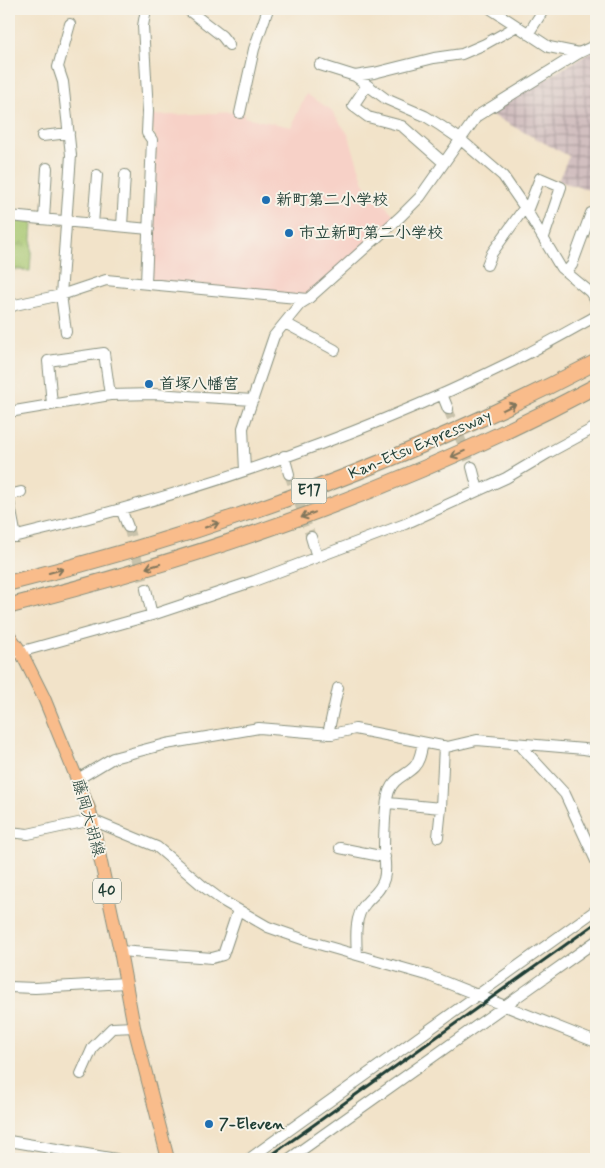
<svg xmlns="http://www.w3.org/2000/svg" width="605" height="1168" font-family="Mynerve,'Klee One',sans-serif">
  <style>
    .built { fill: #f7d1c7 }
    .industrial { fill: url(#industrial-grid) }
    .grass { fill: url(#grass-tufts); stroke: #628251 }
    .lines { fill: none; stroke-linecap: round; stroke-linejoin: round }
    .minor-tunnel { stroke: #c8c2ab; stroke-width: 10; stroke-dasharray: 10 5; stroke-linecap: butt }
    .minor-casing { stroke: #88907e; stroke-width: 12 }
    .major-casing { stroke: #88907e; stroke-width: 14 }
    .highway-casing { stroke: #88907e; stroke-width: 17 }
    .minor { stroke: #fff; stroke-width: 10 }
    .major { stroke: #f9bc8b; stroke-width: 12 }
    .highway { stroke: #f9bc8b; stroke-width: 15 }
    .rail { stroke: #1f3d34; stroke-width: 3 }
    .oneway { stroke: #81765b }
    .poi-dot { fill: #1f6fb2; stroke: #f7f3e8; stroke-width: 2 }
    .labels { text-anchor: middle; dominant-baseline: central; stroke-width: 4; stroke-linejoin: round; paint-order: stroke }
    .shield { fill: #f7f3e8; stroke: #60746a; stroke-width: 1 }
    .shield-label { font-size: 15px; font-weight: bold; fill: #1f3d34 }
    .poi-label { font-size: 16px; font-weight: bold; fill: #1f3d34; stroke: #f7f3e8; text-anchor: start }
    .street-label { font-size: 16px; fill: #1f3d34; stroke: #f7f3e8 }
  </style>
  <defs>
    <pattern id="industrial-grid" width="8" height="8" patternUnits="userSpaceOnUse" patternTransform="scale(1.25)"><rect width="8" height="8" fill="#d2bfc0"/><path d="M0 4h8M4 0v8" fill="none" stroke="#aa9c9d"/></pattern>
    <pattern id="grass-tufts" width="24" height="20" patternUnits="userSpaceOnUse" patternTransform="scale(1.25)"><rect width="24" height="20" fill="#a6c66e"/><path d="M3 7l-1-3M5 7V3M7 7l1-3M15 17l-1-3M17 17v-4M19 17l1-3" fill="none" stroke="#87a25b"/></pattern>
  </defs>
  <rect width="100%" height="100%" fill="#f7f3e8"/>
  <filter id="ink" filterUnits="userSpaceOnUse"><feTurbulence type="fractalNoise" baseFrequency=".02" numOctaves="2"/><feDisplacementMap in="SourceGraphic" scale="10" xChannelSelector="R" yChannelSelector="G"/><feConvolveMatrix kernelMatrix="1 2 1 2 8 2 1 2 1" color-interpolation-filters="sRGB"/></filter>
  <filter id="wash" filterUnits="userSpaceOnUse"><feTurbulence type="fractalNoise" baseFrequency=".0096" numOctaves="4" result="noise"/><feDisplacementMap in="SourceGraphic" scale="20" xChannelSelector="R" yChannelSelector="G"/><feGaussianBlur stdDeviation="1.12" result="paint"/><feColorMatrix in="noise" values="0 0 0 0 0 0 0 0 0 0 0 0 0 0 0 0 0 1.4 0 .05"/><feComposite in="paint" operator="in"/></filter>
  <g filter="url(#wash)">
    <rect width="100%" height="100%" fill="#f2e3c9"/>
    <path class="built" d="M306 94 330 109 348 134 364 183 396 217 306 297 154 280 150 273 156 138 151 122V116L237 112 244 114V117L291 127Z"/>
    <path class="industrial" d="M596 49V192L558 181 569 156 488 113Z"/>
    <path class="grass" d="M9 220 33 222 30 271 9 269Z"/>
  </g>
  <g filter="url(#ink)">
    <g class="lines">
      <path class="minor-tunnel" d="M448 409 472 467
        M289 474 311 537
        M128 527 146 589"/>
      <g class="minor-casing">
        <path id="minor" d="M146 9 143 26 148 111 147 133 152 140 146 283
          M187 9 222 36 229 45
          M491 9 549 47 579 53 596 45
          M528 34 544 9
          M320 65 355 76 374 73 434 58 462 54 485 44 517 26
          M355 76 386 99 425 116 441 126 460 139 503 176 527 211 561 268 590 292 596 301
          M367 85 353 106 368 117 402 126 444 163
          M240 113 254 49 268 9
          M42 136 69 133
          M527 211 540 178 561 187 544 237
          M9 216 149 229
          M44 219 47 168
          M93 224 97 175
          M122 226 125 175
          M487 265 492 253 525 207
          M566 272 572 265 591 213
          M9 308 15 305 61 295 106 280 308 299
          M285 323 335 350
          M66 332 61 295 71 155 63 82 58 67 70 24
          M442 394 448 409
          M52 404 48 361 104 353 110 395
          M9 412 110 395 154 394 253 400
          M284 456 289 474
          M472 467 478 490
          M245 471 243 428 274 336 300 304 308 299 400 217 420 197 477 116 579 53
          M9 495 21 492
          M9 501 16 537
          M121 509 128 527
          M311 537 317 557
          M9 538C182 497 353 440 513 361 541 347 569 331 596 316
          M146 589 152 615
          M9 655 152 615 254 581 405 524 506 478 548 453 596 427
          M328 734 338 688
          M519 744 565 794 596 861
          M78 779 113 758 166 744 259 728 332 734 355 729 447 747 477 740 584 749 596 751
          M388 803 441 808
          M9 832 28 834 92 820 157 847 204 887 223 901 268 927 308 941 427 975 596 1042
          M438 837 441 808 444 746
          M340 848 385 857
          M120 951 212 958 223 955 238 910
          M357 955C356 938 354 916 366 903 373 895 381 890 384 879 387 868 384 859 384 848 384 835 385 803 389 791 394 778 405 776 414 767 420 761 421 751 423 743
          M9 987 35 988 126 983
          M81 1074 93 1047 112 1028 134 1027
          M9 1141 116 1159
          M249 1159 596 910
          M289 1159 596 941"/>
      </g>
      <g class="major-casing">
        <path id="major" d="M9 635 21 652 44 698 90 811 120 951 134 1027 168 1159"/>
      </g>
      <g class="highway-casing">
        <path id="highway" d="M9 583C213 533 410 460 596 362
          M9 606C212 555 411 485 596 386"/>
      </g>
      <use href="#minor" class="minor"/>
      <use href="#major" class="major"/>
      <use href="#highway" class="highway"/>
      <path class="rail" d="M266 1159 596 923"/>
    </g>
    <defs><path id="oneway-shaft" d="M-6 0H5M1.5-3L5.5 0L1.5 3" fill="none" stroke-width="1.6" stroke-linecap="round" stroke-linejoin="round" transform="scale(1.25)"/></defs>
    <g class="oneway">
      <use href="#oneway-shaft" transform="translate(509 407) rotate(-26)"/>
      <use href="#oneway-shaft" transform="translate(458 454) rotate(156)"/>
      <use href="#oneway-shaft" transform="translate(308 515) rotate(159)"/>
      <use href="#oneway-shaft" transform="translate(212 525) rotate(-19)"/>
      <use href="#oneway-shaft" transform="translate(153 566) rotate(164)"/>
      <use href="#oneway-shaft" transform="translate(56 571) rotate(-15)"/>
    </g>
  </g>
  <g class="poi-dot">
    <circle cx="266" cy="200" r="5"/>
    <circle cx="289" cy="233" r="5"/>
    <circle cx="149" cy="384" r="5"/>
    <circle cx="209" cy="1124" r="5"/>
  </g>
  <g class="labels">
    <g class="shield">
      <rect x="291.5" y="478.5" width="35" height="25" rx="4"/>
      <rect x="93" y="878.5" width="28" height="25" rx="4"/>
    </g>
    <g class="shield-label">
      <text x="309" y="491">E17</text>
      <text x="107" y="891">40</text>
    </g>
    <g class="poi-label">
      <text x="276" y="200">新町第二小学校</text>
      <text x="299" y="233">市立新町第二小学校</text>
      <text x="159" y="384">首塚八幡宮</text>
      <text x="219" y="1124">7-Eleven</text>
    </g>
    <g class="street-label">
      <text transform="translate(420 445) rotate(-23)">Kan-Etsu Expressway</text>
      <text transform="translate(88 818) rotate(74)">藤岡大胡線</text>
    </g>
  </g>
  <rect width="605" height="1168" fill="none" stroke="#f7f3e8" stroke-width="30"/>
</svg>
